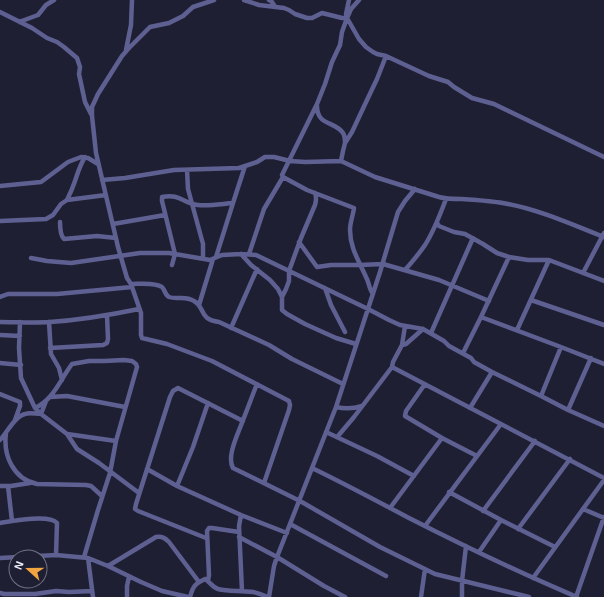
<svg xmlns="http://www.w3.org/2000/svg" width="604" height="597" font-family="Helvetica,sans-serif">
  <style>
    .lines { fill: none; stroke-linecap: round; stroke-linejoin: round }
    .minor { stroke: #5f6092; stroke-width: 4.5 }
  </style>
  <rect width="100%" height="100%" fill="#1f1f33"/>
  <g class="lines">
    <path class="minor" d="M214 0 193 7 183 16 169 23 150 27 129 48 122 56 98 94 92 107V116L96 153 118 247 127 278 131 284 141 313V335L142 338 167 344 212 361 289 401 290 405 289 410 264 483
      M244 0 259 5 284 8 289 10 295 14 307 18H312L322 13 342 18H347
      M269 0 272 2 275 7
      M349 0 346 14 347 18 359 39 366 47 373 52 377 54 386 56 429 76 448 82 454 87 472 98 494 104 604 157
      M359 0 351 9 347 18 342 32 340 45 332 62 325 84 317 104 282 175 283 177 307 190 354 208C353 216 350 222 350 230 350 248 359 261 366 277 369 282 369 289 373 294
      M0 12 32 28 47 38 57 42 64 47 77 58 80 67 79 74 85 102 91 114
      M19 22 38 15 46 5 54 0
      M126 50 131 25 132 0
      M317 106C317 126 335 121 343 133 345 136 345 139 345 143
      M341 161 343 151 345 143 352 132 367 100 377 79 386 56
      M187 170 188 189 203 244V258
      M102 180 125 178 174 170 239 168 257 162 265 157H274L290 161 305 162 341 161 375 177 439 197C446 199 452 199 460 199 476 200 493 201 508 204 540 210 573 225 604 237
      M0 186 41 182 68 162 81 157 88 158 98 164
      M67 200C70 194 73 187 75 181 78 172 80 165 85 157
      M0 221 46 219 53 215 61 204 67 200 106 195
      M60 222C60 227 60 235 64 239L97 236 116 238
      M437 223 439 226 454 232 465 234 483 244 497 253 509 257 528 260H549L604 281
      M113 224 165 215
      M299 242 317 267 331 265H360L383 264 439 280 489 301
      M241 254 251 265 270 280 278 289 282 297V310L287 314 305 324 336 338 356 344
      M249 254 264 209 283 177
      M216 257 233 203 245 166
      M31 258 47 261 71 263 140 253H169L210 260 222 255 241 254 256 255 368 309 389 320 400 325 423 329 444 341 449 346 471 358 474 362 492 372 541 396 568 410 604 426
      M172 265 175 254 162 201V197C180 193 184 204 198 205 210 206 221 204 233 203
      M405 270C412 262 419 254 425 245 434 231 440 215 446 199
      M583 273 604 233
      M131 284C139 284 155 282 162 287 165 290 165 295 169 297 177 300 185 295 194 301 206 308 198 319 219 322L269 345 292 359 343 384
      M325 288 331 305 345 332
      M0 297 8 294H57L132 287
      M282 297 286 289 289 281V271L301 238 315 205C316 201 317 198 315 193
      M531 300 604 325
      M199 305 213 259
      M481 317 561 347 604 364
      M0 322C17 322 33 323 50 322 80 320 110 315 139 309
      M20 322 19 348 21 378 35 408 41 414 67 434 77 449 99 463 139 493
      M49 322 51 354 59 368 62 380
      M405 326 402 345 393 362 392 367 604 478
      M231 328 257 269
      M517 330 549 260
      M431 333 473 238
      M0 335 20 336
      M402 345 406 344 423 329
      M50 348 103 345 107 343 108 339 107 315
      M463 353 481 317 509 257
      M0 363 21 365
      M257 384C252 396 248 408 243 420 239 432 226 456 233 468L300 501 380 547 435 574 529 597
      M425 384 406 411 405 416 442 438 477 456
      M0 394 20 402V406L15 420
      M541 396 561 347
      M50 397 67 396 125 407
      M336 407C345 409 353 409 362 406
      M35 408C54 399 60 380 72 364L89 361H104L124 360 132 361 136 364 137 367 116 441 110 473 98 510 84 557
      M470 408 492 372
      M568 410 591 358
      M41 414 46 401
      M326 432 377 456 414 476
      M6 433C3 455 13 479 37 484L86 485 91 486 102 496
      M67 434 116 441
      M338 436 354 417 392 367
      M0 440C7 433 14 417 25 414 30 412 36 414 41 414
      M312 468C345 484 377 501 409 518 464 546 520 573 577 597
      M147 469 177 486 241 515
      M0 486H11L30 483
      M8 486 12 521
      M177 486 193 447 208 403
      M449 492 501 520 555 547
      M390 508 442 438
      M583 509 604 518
      M483 511 535 441
      M0 523C12 521 49 514 57 523L56 555
      M290 524 386 576
      M425 526 501 424
      M518 529 570 459
      M239 537 277 557 324 586 345 597
      M206 538 138 511 135 509 136 504 170 397 173 391 178 388 243 421
      M479 552 501 520
      M0 558 56 555 88 558 108 566 141 582 162 591 188 597
      M88 558 93 597
      M108 566 156 537C162 536 165 538 169 542L199 582
      M533 578 604 480
      M208 581 209 575 207 531 209 528H212L239 532
      M242 591 239 526 241 515 287 533
      M0 593 4 594H35L56 591 69 592 92 591
      M127 597V586L129 577
      M190 597C193 586 195 584 205 579 210 582 212 587 218 589 229 592 241 590 253 592 258 593 263 595 268 597
      M269 597 274 566 277 557 336 407 380 272 398 212 405 201 415 189
      M421 597 425 569
      M462 597V581L466 546
      M576 597 604 517"/>
  </g>
  <g transform="translate(28 569) rotate(291)"><circle r="19" fill="#1f1f33" stroke="#737385"/>
  <path d="M0-3L7 15L0 10L-7 15Z" fill="#f1a540"/>
  <text y="-6" font-size="11" font-weight="bold" text-anchor="middle" fill="#f0f1ff">N</text>
  </g>
</svg>
